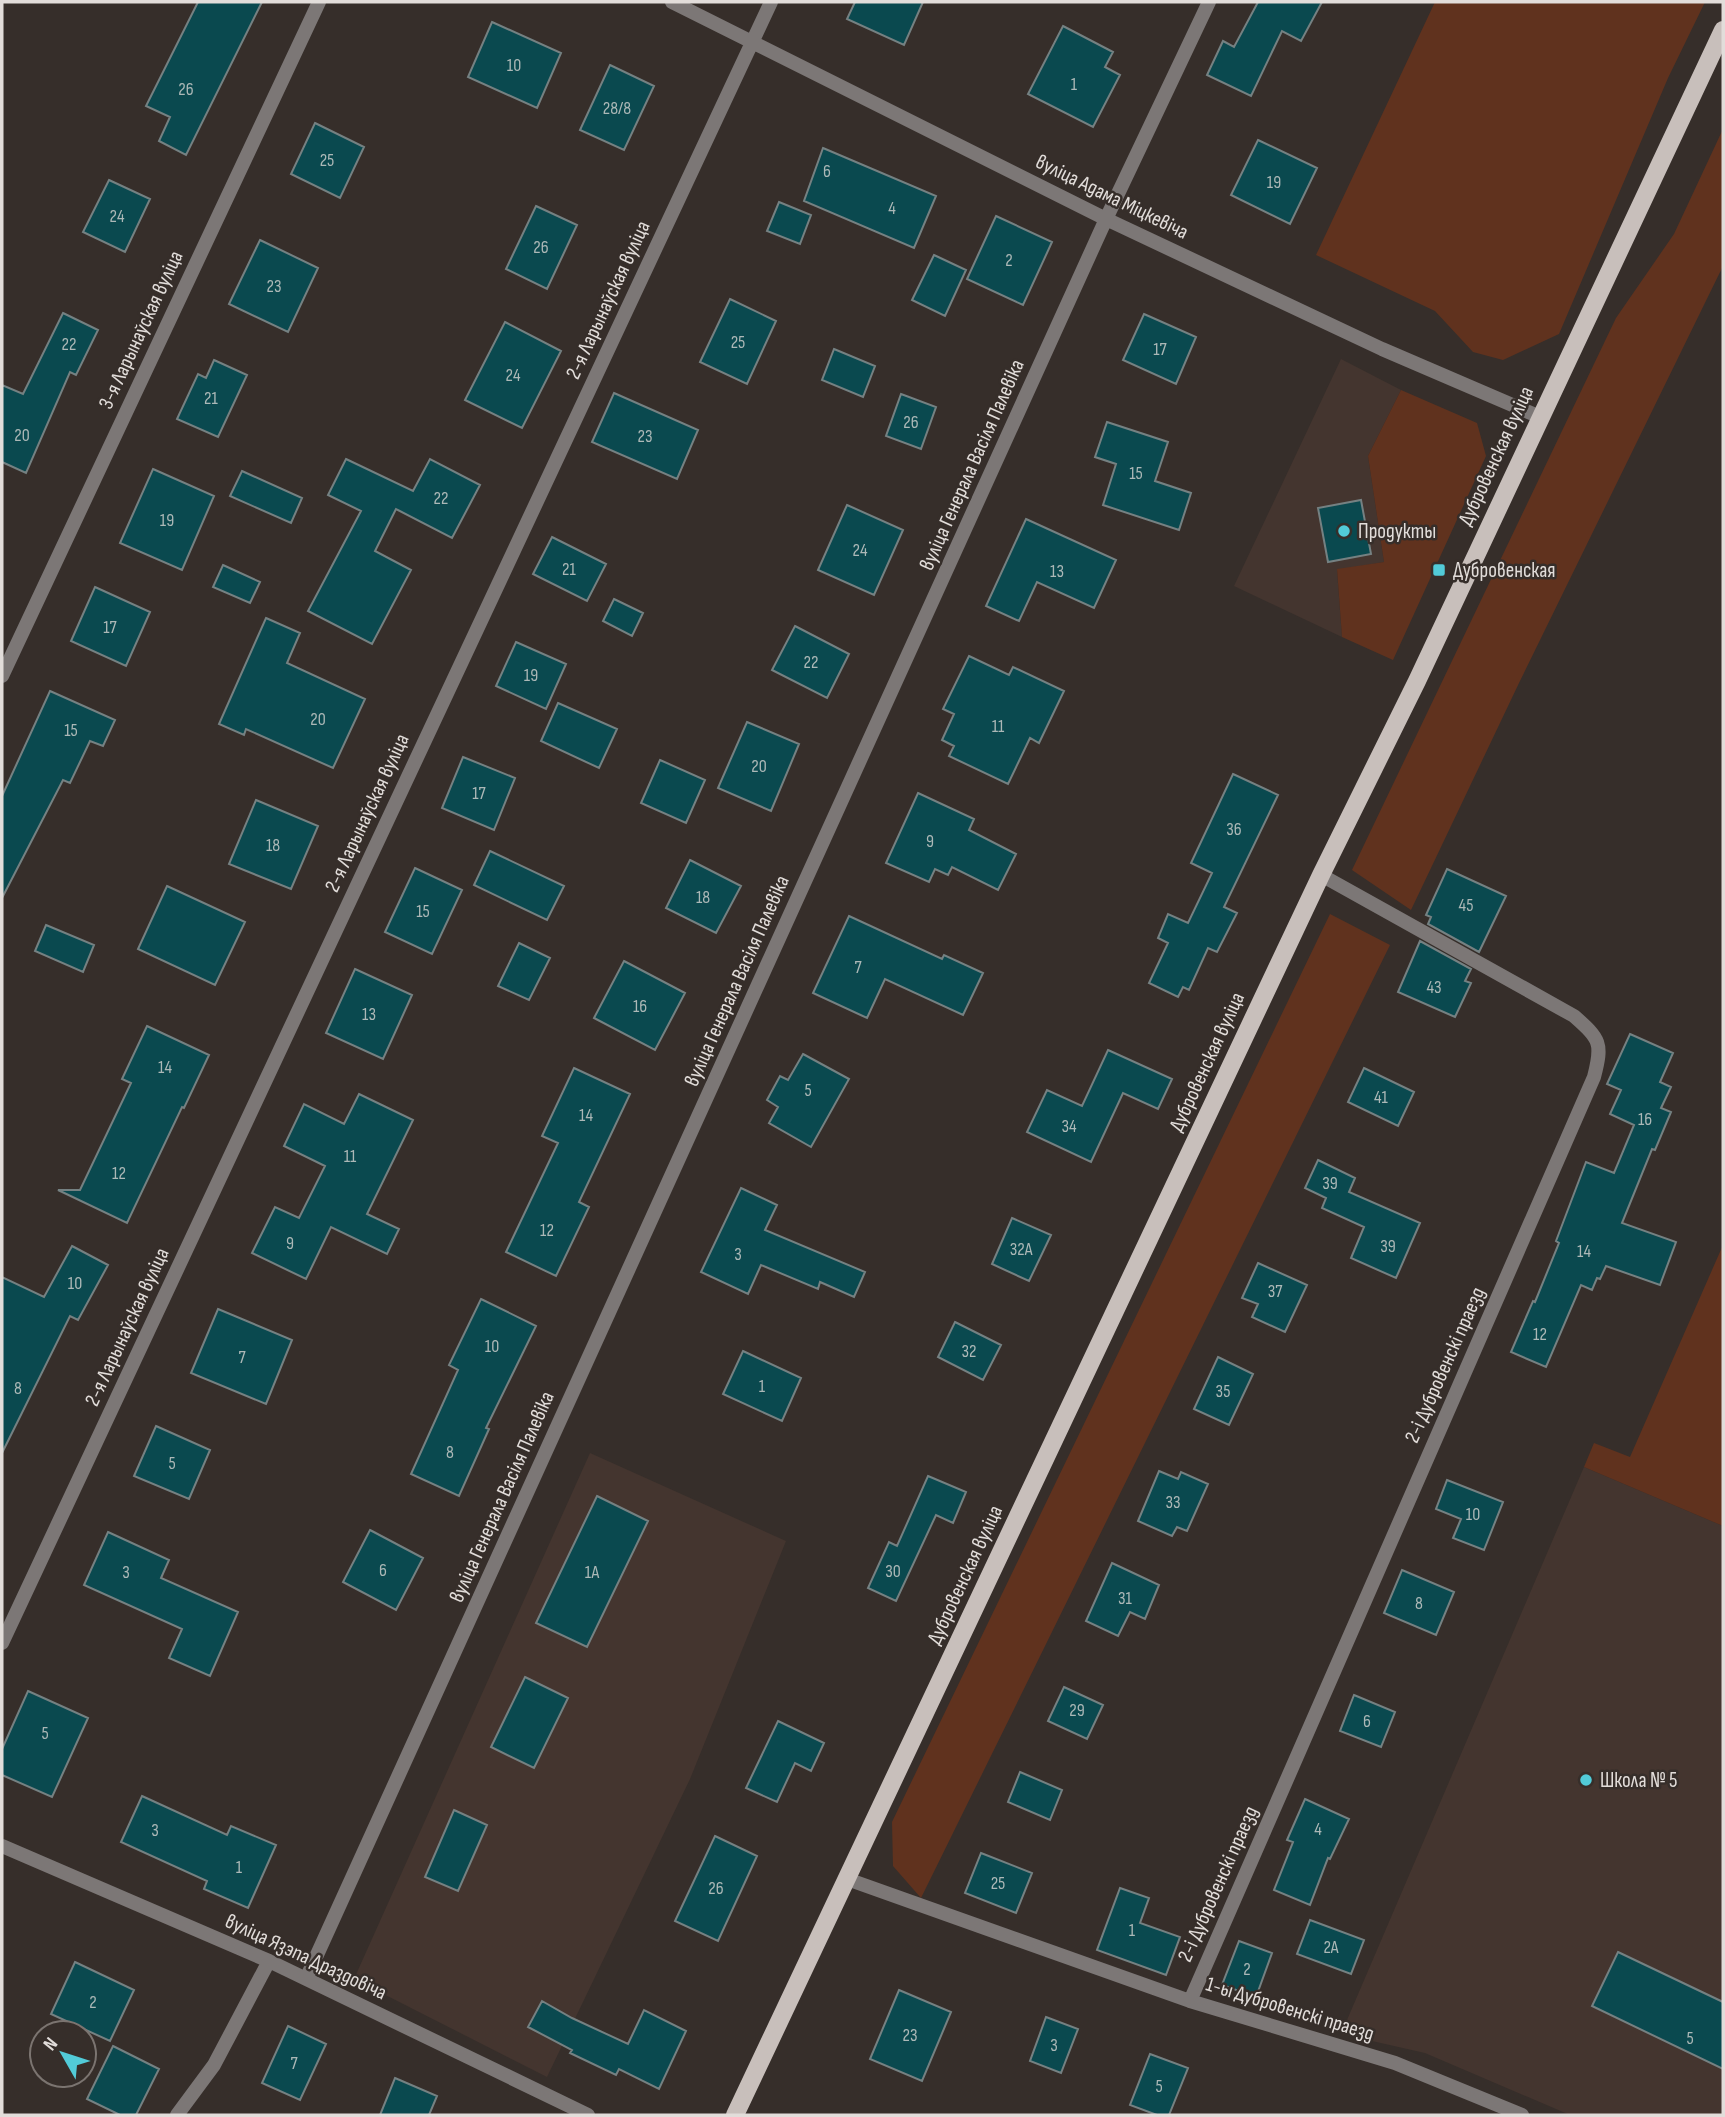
<svg xmlns="http://www.w3.org/2000/svg" width="1725" height="2117" font-family="'Sofia Sans Condensed',sans-serif">
  <style>
    .built { fill: #44352f }
    .green { fill: #60321e }
    .building { fill: #0a494f; stroke: #758182; stroke-width: 2 }
    .lines { fill: none; stroke-linecap: round; stroke-linejoin: round }
    .street { stroke: #7c7776; stroke-width: 14 }
    .primary { stroke: #c8bfbb; stroke-width: 18 }
    .poi-dot { fill: #52cbd8; stroke: #362e2a; stroke-width: 2.5 }
    .labels { text-anchor: middle; dominant-baseline: central; stroke-width: 5; stroke-linejoin: round; paint-order: stroke }
    .number-label { font-size: 18px; fill: #acb8b7 }
    .street-label { font-size: 21px; fill: #e2ddda; stroke: #362e2a }
    .poi-label { font-size: 21px; fill: #e2ddda; stroke: #362e2a; text-anchor: start }
  </style>
  <rect width="100%" height="100%" fill="#362e2a"/>
  <path class="built" d="M1341 359 1401 390 1368 456 1384 562 1337 570 1342 637 1234 586Z
    M590 1453 786 1541 690 1779 547 2077 354 1979Z
    M1584 1467 1723 1526V2115H1570L1425 2053 1341 2034Z"/>
  <path class="green" d="M1435 2H1705L1668 78 1559 334 1503 360 1473 352 1435 311 1316 255Z
    M1723 129V266L1519 683 1411 910 1352 870 1616 318 1674 234Z
    M1401 390 1477 423 1486 456 1393 660 1342 637 1337 569 1384 562 1368 456Z
    M1330 914 1390 945 921 1898 893 1866 892 1822Z
    M1723 1245V1526L1584 1467 1594 1443 1630 1457Z"/>
  <path class="building" d="M198 2H262L186 155 159 141 170 117 146 106Z
    M855 2H923L904 45 847 19Z
    M1258 2H1322L1301 41 1282 31 1251 96 1207 75 1223 41 1234 47Z
    M492 22 561 53 537 108 468 77Z
    M1063 26 1113 52 1105 67 1120 75 1093 127 1028 94Z
    M610 65 654 86 624 150 580 130Z
    M315 123 364 147 340 198 291 174Z
    M1258 140 1317 168 1290 224 1231 195Z
    M823 148 936 196 914 248 804 201Z
    M109 180 150 199 125 252 83 232Z
    M779 202 811 215 800 244 767 231Z
    M536 206 577 225 547 289 506 269Z
    M996 216 1052 242 1023 305 967 279Z
    M260 240 318 268 288 332 229 304Z
    M934 255 966 270 945 316 912 300Z
    M730 299 776 321 747 384 700 362Z
    M63 313 98 330 76 375 70 372 26 473 2 462V385L23 394Z
    M1144 314 1196 337 1176 384 1123 360Z
    M505 322 561 351 522 428 465 400Z
    M834 349 875 366 863 397 822 380Z
    M214 360 247 375 218 437 177 419 198 374 206 378Z
    M614 393 698 430 677 479 592 442Z
    M901 394 936 407 921 449 886 436Z
    M1107 422 1168 442 1155 481 1191 493 1179 530 1103 505 1116 464 1095 457Z
    M346 459 413 491 430 459 480 485 452 538 396 509 375 551 411 570 372 644 308 611 361 511 328 495Z
    M153 469 214 496 182 570 120 543Z
    M242 471 302 498 291 523 230 496Z
    M1361 500 1371 554 1328 562 1318 508Z
    M847 505 903 530 874 595 818 570Z
    M1026 519 1116 560 1094 608 1037 582 1019 621 986 606Z
    M552 537 606 564 587 601 533 574Z
    M223 565 260 582 250 603 213 587Z
    M95 587 150 612 126 666 71 641Z
    M614 599 643 613 632 636 603 621Z
    M266 618 300 633 287 663 365 699 333 768 246 729 244 735 219 724Z
    M795 626 849 654 827 698 772 670Z
    M516 642 566 664 546 709 496 686Z
    M969 656 1009 675 1013 667 1064 691 1039 743 1030 738 1008 784 949 756 954 746 942 740 954 714 943 709Z
    M50 691 115 720 103 746 90 741 70 783 63 780 2 898V796Z
    M558 703 617 729 599 768 541 741Z
    M747 722 799 744 771 811 718 788Z
    M463 757 515 778 494 830 442 808Z
    M660 760 705 780 686 823 641 803Z
    M1233 774 1278 795 1224 907 1237 913 1217 952 1208 948 1189 990 1183 987 1178 997 1149 983 1168 943 1158 938 1168 914 1188 923 1212 873 1191 863Z
    M918 793 974 819 969 830 1016 854 998 890 952 867 948 875 935 869 929 882 886 863Z
    M256 800 318 826 291 889 229 864Z
    M490 851 564 886 547 920 474 885Z
    M690 860 741 886 716 933 666 908Z
    M415 868 462 890 432 954 385 932Z
    M1447 869 1506 896 1479 952 1428 924 1431 917 1426 915Z
    M167 886 245 922 215 985 138 949Z
    M849 916 942 959 944 955 983 973 963 1015 885 979 867 1018 813 993Z
    M46 925 94 945 83 972 35 951Z
    M1420 941 1471 969 1465 981 1471 983 1455 1017 1398 992Z
    M519 943 550 958 529 1000 498 986Z
    M624 961 685 993 655 1050 594 1018Z
    M355 969 412 995 383 1059 326 1033Z
    M147 1026 209 1055 184 1108 182 1107 127 1223 58 1190H80L131 1083 122 1079Z
    M1630 1034 1673 1053 1660 1082 1671 1087 1661 1108 1671 1112 1655 1150 1652 1149 1622 1223 1676 1242 1660 1285 1606 1266 1600 1279 1597 1278 1592 1290 1581 1285 1546 1367 1511 1352 1533 1301 1535 1302 1559 1243 1556 1241 1586 1162 1614 1173 1634 1125 1610 1114 1621 1090 1607 1084Z
    M1108 1050 1172 1079 1158 1109 1123 1093 1091 1162 1027 1132 1047 1090 1082 1106Z
    M803 1054 849 1079 811 1147 769 1123 778 1107 767 1100 780 1076 788 1080Z
    M574 1068 630 1094 579 1202 589 1207 556 1276 506 1252 558 1143 542 1136Z
    M1364 1068 1414 1092 1398 1126 1348 1102Z
    M359 1094 413 1120 367 1214 399 1229 387 1254 331 1227 306 1279 252 1253 275 1207 299 1218 325 1166 284 1146 304 1104 344 1124Z
    M1318 1160 1355 1178 1349 1192 1420 1223 1396 1278 1351 1258 1364 1227 1322 1208 1326 1198 1305 1188Z
    M741 1188 777 1205 765 1230 865 1272 854 1297 820 1282 818 1289 761 1265 748 1294 701 1272Z
    M1012 1218 1051 1235 1029 1281 992 1264Z
    M72 1246 108 1265 78 1320 70 1316 2 1453V1277L44 1297Z
    M1258 1263 1307 1285 1285 1332 1252 1317 1258 1304 1242 1298Z
    M481 1299 536 1326 486 1428 489 1429 459 1496 411 1474 458 1370 449 1365Z
    M218 1309 292 1340 266 1404 191 1373Z
    M955 1322 1001 1345 983 1380 938 1357Z
    M743 1351 801 1378 782 1421 723 1394Z
    M1218 1357 1253 1374 1229 1425 1194 1409Z
    M156 1426 210 1450 189 1499 134 1476Z
    M1159 1471 1178 1479 1181 1472 1208 1484 1187 1531 1177 1527 1172 1536 1138 1521Z
    M928 1476 966 1492 953 1523 936 1515 896 1601 868 1588 889 1542 897 1546Z
    M1447 1480 1503 1502 1484 1550 1453 1538 1461 1519 1436 1509Z
    M597 1496 648 1521 587 1647 536 1623Z
    M370 1530 423 1558 396 1610 343 1582Z
    M108 1532 169 1560 161 1578 238 1612 210 1676 169 1658 182 1629 84 1585Z
    M1112 1563 1159 1585 1145 1619 1130 1612 1118 1636 1086 1621Z
    M1402 1570 1454 1592 1436 1635 1384 1613Z
    M525 1677 568 1698 534 1768 491 1747Z
    M1064 1687 1103 1705 1087 1739 1048 1721Z
    M28 1691 88 1718 52 1797 2 1775V1749Z
    M1354 1695 1395 1712 1381 1747 1340 1731Z
    M778 1721 824 1743 811 1771 795 1763 777 1802 746 1788Z
    M1020 1772 1062 1790 1050 1820 1008 1802Z
    M142 1796 227 1835 231 1826 276 1845 248 1908 204 1889 207 1881 121 1842Z
    M1305 1799 1349 1819 1330 1859 1328 1858 1310 1905 1274 1890 1293 1842 1287 1840Z
    M454 1810 487 1825 458 1891 425 1877Z
    M715 1836 757 1856 718 1941 675 1921Z
    M981 1853 1032 1873 1016 1913 965 1893Z
    M1120 1888 1149 1898 1140 1923 1180 1937 1166 1975 1097 1950Z
    M1310 1920 1364 1940 1351 1974 1297 1954Z
    M1239 1941 1272 1953 1256 1997 1222 1985Z
    M1618 1952 1723 2002V2069L1592 2006Z
    M75 1962 134 1990 110 2041 51 2014Z
    M899 1990 951 2012 922 2081 870 2059Z
    M542 2001 572 2018 628 2044 644 2010 686 2031 659 2089 619 2069 616 2075 570 2053 572 2050 528 2027Z
    M1046 2017 1078 2029 1061 2073 1030 2061Z
    M288 2026 326 2044 300 2100 262 2083Z
    M113 2046 159 2069 136 2115H120L87 2099Z
    M1150 2054 1188 2068 1169 2115H1157L1130 2105Z
    M395 2078 437 2096 429 2115H380Z"/>
  <g class="lines">
    <path class="street" d="M672 2 1106 219 1382 349 1540 417
      M2 676 319 2
      M2 1643 771 2
      M2 1846 269 1961 588 2115
      M847 1879 1190 2001 1395 2063 1522 2115
      M306 1979 1106 219 1209 2
      M1190 2001 1594 1077C1603 1043 1600 1039 1574 1016L1321 875
      M177 2115 214 2065 269 1961"/>
    <path class="primary" d="M735 2115 1321 875 1417 681 1723 30"/>
  </g>
  <g class="poi-dot">
    <circle cx="1344" cy="531" r="7"/>
    <rect x="1432" y="563" width="14" height="14" rx="3.5"/>
    <circle cx="1586" cy="1780" r="7"/>
  </g>
  <g class="labels">
    <g class="number-label">
      <text x="514" y="65">10</text>
      <text x="1074" y="84">1</text>
      <text x="186" y="89">26</text>
      <text x="617" y="108">28/8</text>
      <text x="327" y="160">25</text>
      <text x="827" y="171">6</text>
      <text x="1274" y="182">19</text>
      <text x="892" y="208">4</text>
      <text x="117" y="216">24</text>
      <text x="541" y="247">26</text>
      <text x="1009" y="260">2</text>
      <text x="274" y="286">23</text>
      <text x="738" y="342">25</text>
      <text x="69" y="344">22</text>
      <text x="1160" y="349">17</text>
      <text x="513" y="375">24</text>
      <text x="211" y="398">21</text>
      <text x="911" y="422">26</text>
      <text x="22" y="435">20</text>
      <text x="645" y="436">23</text>
      <text x="1136" y="473">15</text>
      <text x="441" y="498">22</text>
      <text x="167" y="520">19</text>
      <text x="860" y="550">24</text>
      <text x="569" y="569">21</text>
      <text x="1057" y="571">13</text>
      <text x="110" y="627">17</text>
      <text x="811" y="662">22</text>
      <text x="531" y="675">19</text>
      <text x="318" y="719">20</text>
      <text x="998" y="726">11</text>
      <text x="71" y="730">15</text>
      <text x="759" y="766">20</text>
      <text x="479" y="793">17</text>
      <text x="1234" y="829">36</text>
      <text x="930" y="841">9</text>
      <text x="273" y="845">18</text>
      <text x="703" y="897">18</text>
      <text x="1466" y="905">45</text>
      <text x="423" y="911">15</text>
      <text x="858" y="967">7</text>
      <text x="1434" y="987">43</text>
      <text x="640" y="1006">16</text>
      <text x="369" y="1014">13</text>
      <text x="165" y="1067">14</text>
      <text x="808" y="1090">5</text>
      <text x="1381" y="1097">41</text>
      <text x="586" y="1115">14</text>
      <text x="1645" y="1119">16</text>
      <text x="1069" y="1126">34</text>
      <text x="350" y="1156">11</text>
      <text x="119" y="1173">12</text>
      <text x="1330" y="1183">39</text>
      <text x="547" y="1230">12</text>
      <text x="290" y="1243">9</text>
      <text x="1388" y="1246">39</text>
      <text x="1021" y="1249">32А</text>
      <text x="1584" y="1251">14</text>
      <text x="738" y="1254">3</text>
      <text x="75" y="1283">10</text>
      <text x="1275" y="1291">37</text>
      <text x="1540" y="1334">12</text>
      <text x="492" y="1346">10</text>
      <text x="969" y="1351">32</text>
      <text x="242" y="1357">7</text>
      <text x="762" y="1386">1</text>
      <text x="18" y="1388">8</text>
      <text x="1223" y="1391">35</text>
      <text x="450" y="1452">8</text>
      <text x="172" y="1463">5</text>
      <text x="1173" y="1502">33</text>
      <text x="1473" y="1514">10</text>
      <text x="383" y="1570">6</text>
      <text x="893" y="1571">30</text>
      <text x="126" y="1572">3</text>
      <text x="592" y="1572">1А</text>
      <text x="1125" y="1598">31</text>
      <text x="1419" y="1603">8</text>
      <text x="1077" y="1710">29</text>
      <text x="1367" y="1721">6</text>
      <text x="45" y="1733">5</text>
      <text x="1318" y="1829">4</text>
      <text x="155" y="1830">3</text>
      <text x="239" y="1867">1</text>
      <text x="998" y="1883">25</text>
      <text x="716" y="1888">26</text>
      <text x="1132" y="1930">1</text>
      <text x="1331" y="1947">2А</text>
      <text x="1247" y="1969">2</text>
      <text x="93" y="2002">2</text>
      <text x="910" y="2035">23</text>
      <text x="1690" y="2038">5</text>
      <text x="1054" y="2045">3</text>
      <text x="294" y="2063">7</text>
      <text x="1159" y="2086">5</text>
    </g>
    <g class="street-label">
      <text transform="translate(1112 197) rotate(26)">вуліца Адама Міцкевіча</text>
      <text transform="translate(608 300) rotate(-65)">2-я Ларынаўская вуліца</text>
      <text transform="translate(141 330) rotate(-65)">3-я Ларынаўская вуліца</text>
      <text transform="translate(1496 456) rotate(-65)">Дубровенская вуліца</text>
      <text transform="translate(972 465) rotate(-66)">вуліца Генерала Васіля Палевіка</text>
      <text transform="translate(367 813) rotate(-65)">2-я Ларынаўская вуліца</text>
      <text transform="translate(737 981) rotate(-66)">вуліца Генерала Васіля Палевіка</text>
      <text transform="translate(1207 1062) rotate(-65)">Дубровенская вуліца</text>
      <text transform="translate(127 1327) rotate(-65)">2-я Ларынаўская вуліца</text>
      <text transform="translate(1445 1365) rotate(-66)">2-і Дубровенскі праезд</text>
      <text transform="translate(502 1497) rotate(-66)">вуліца Генерала Васіля Палевіка</text>
      <text transform="translate(965 1575) rotate(-65)">Дубровенская вуліца</text>
      <text transform="translate(1218 1884) rotate(-66)">2-і Дубровенскі праезд</text>
      <text transform="translate(306 1957) rotate(25)">вуліца Язэпа Драздовіча</text>
      <text transform="translate(1290 2009) rotate(17)">1-ы Дубровенскі праезд</text>
    </g>
    <g class="poi-label">
      <text x="1358" y="531">Продукты</text>
      <text x="1453" y="570">Дубровенская</text>
      <text x="1600" y="1780">Школа № 5</text>
    </g>
  </g>
  <rect width="1725" height="2117" fill="none" stroke="#e2ddda" stroke-width="7"/>
  <g transform="translate(63 2054) rotate(309)"><circle r="33" fill="#362e2a" stroke="#7b7470" stroke-width="2"/>
  <path d="M0-5L12 26L0 18L-12 26Z" fill="#52cbd8"/>
  <text y="-10" font-size="19" font-weight="bold" text-anchor="middle" fill="#e2ddda">N</text>
  </g>
</svg>
